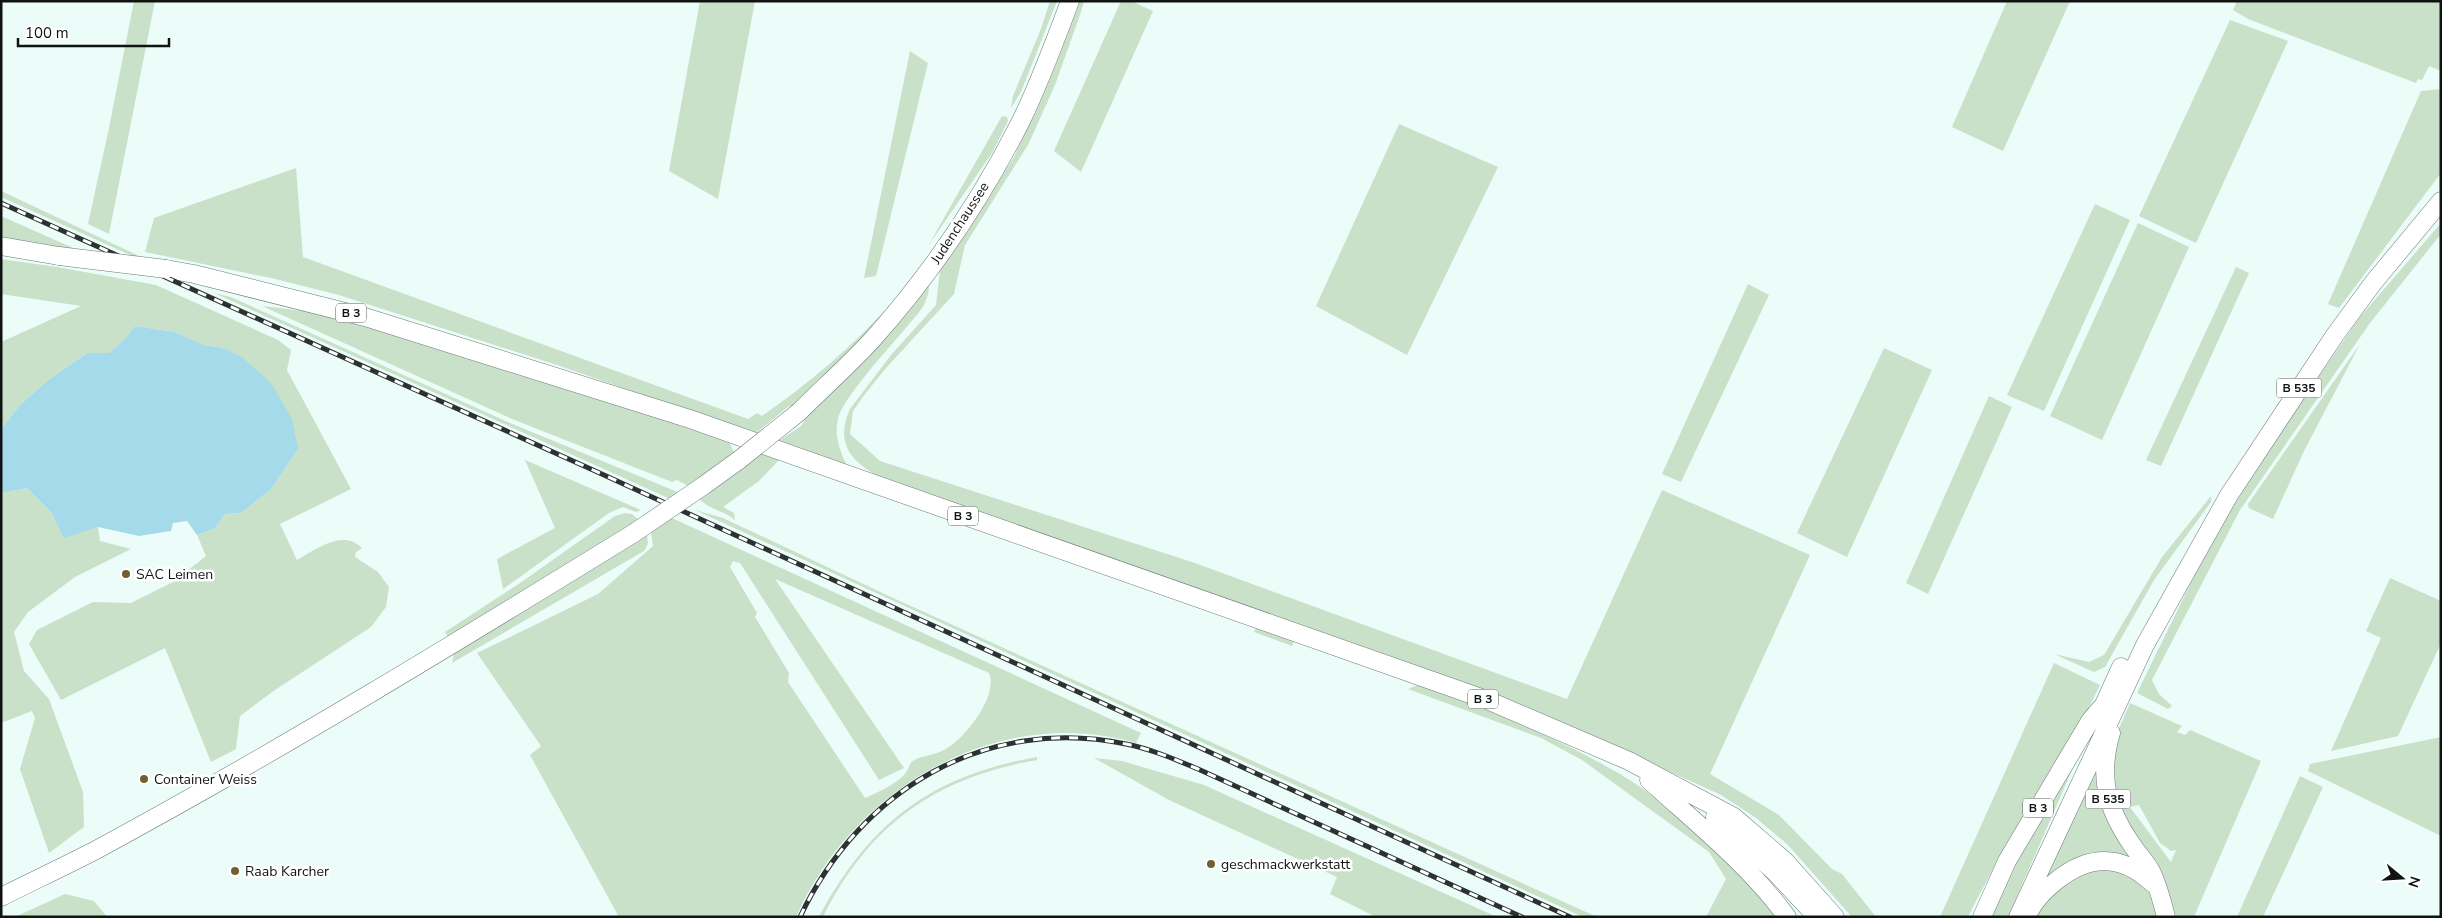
<svg xmlns="http://www.w3.org/2000/svg" width="2442" height="918" font-family="'Nunito Sans',sans-serif">
  <style>
    .green { fill: #c8e1c8; fill-rule: evenodd }
    .water { fill: #a5daea }
    .lines { fill: none; stroke-linecap: round; stroke-linejoin: round }
    .major-casing { stroke: #6c7a77; stroke-width: 19 }
    .major { stroke: #fff; stroke-width: 18 }
    .rail-casing { stroke: #2b3231; stroke-width: 5 }
    .rail { stroke: #fff; stroke-width: 3; stroke-dasharray: 9; stroke-linecap: butt }
    .major-bridge-casing { stroke: #6c7a77; stroke-width: 19; stroke-linecap: butt }
    .major-bridge { stroke: #fff; stroke-width: 18 }
    .poi-dot { fill: #70602e; stroke: #fff; stroke-width: 2 }
    .labels { text-anchor: middle; dominant-baseline: central; stroke-width: 5; stroke-linejoin: round; paint-order: stroke }
    .shield { fill: #fff; stroke: #575a5a; stroke-width: 1 }
    .shield-label { font-size: 12px; font-weight: bold; fill: #0f1413 }
    .street-label { font-size: 14px; fill: #0f1413; stroke: #fff }
    .poi-label { font-size: 14px; fill: #0f1413; stroke: #fff; text-anchor: start }
  </style>
  <rect width="100%" height="100%" fill="#ecfcf9"/>
  <path class="green" d="M134 1H155L109 234 88 224 109 128Z
    M700 1H755L718 199 669 171Z
    M1050 1H1057L1021 92 1011 108 1013 96 1041 29Z
    M1079 1H1084L1081 12 1055 85 1028 145 965 245 954 294 886 368 865 394 853 411 850 434 880 461 1195 563 1567 699 1662 490 1810 555 1710 774 1779 815 1832 869 1842 874 1876 917H1852L1787 844 1756 818 1721 795 1556 720 923 495C885 479 825 463 850 409L891 355 936 305 940 270 1014 157 1060 54Z
    M1121 1H1131L1153 11 1081 172 1054 151Z
    M2007 1H2070L2003 151 1952 127Z
    M2237 1H2441V71L2429 66 2422 80 2418 79 2416 83 2248 19 2233 10Z
    M2230 20 2288 41 2196 243 2139 216Z
    M910 51 928 63 876 276 864 278Z
    M2441 89V173L2339 308 2328 304 2421 91Z
    M1029 100 943 244 855 348 792 408 789 406 755 434 557 365 339 295 271 278 145 252 154 218 296 168 303 257 748 419 757 413 762 416C820 376 877 325 920 269 961 217 994 157 1029 100Z
    M1002 116 1007 117 1008 121 992 153 928 246Z
    M1399 124 1498 167 1407 355 1316 306Z
    M1 191 169 270 159 268 1 197Z
    M2095 204 2130 220 2044 411 2007 395Z
    M1 216 80 251 1 240Z
    M2138 223 2189 247 2102 440 2050 416Z
    M2441 223V234L2370 323 2240 510 2152 680 2159 694 2172 706 2168 709 2137 693 2225 513 2360 317Z
    M1 259 57 267 156 285 278 340 291 350 287 370 351 489 280 524 297 560C314 550 344 528 362 548L356 552 355 557 378 572 389 587 386 607 371 627 272 692 240 716 236 749 211 762 165 648 61 700 29 644 37 630 93 602 131 603 173 582 206 556 197 535 215 528 225 514 241 513 271 489 298 449 223 348 204 345 175 332 135 326 124 340 109 353H87L47 381 20 405 1 429V342L81 306 1 294Z
    M2236 267 2249 273 2161 466 2146 460Z
    M929 284C929 302 920 312 909 324 893 344 843 397 838 419 834 436 840 451 847 466L777 442 801 426 808 415 877 346Z
    M1748 284 1769 295 1681 482 1662 474Z
    M214 293 231 297 510 423 680 493 670 499Z
    M262 306 303 311 451 347 730 443 734 453 688 486 677 480 672 482 512 419Z
    M2360 344 2304 451 2273 519 2249 508 2248 504Z
    M1884 348 1932 370 1847 557 1797 533Z
    M1989 396 2012 407 1928 594 1906 583Z
    M762 454 779 460 759 481 723 507 734 513 735 520C723 510 710 510 699 499Z
    M525 460 641 510 636 512 623 507 609 513 503 589 497 559 555 528Z
    M27 488 51 512 64 537 98 527 100 541 131 549 75 577 28 612 14 632 24 671 49 699 83 792 84 827 49 853 20 769 35 718 32 711 1 723V493Z
    M2211 496V502L2154 580 2105 667 2094 672 2054 654 2089 662 2104 655 2162 557Z
    M695 510 723 518 891 597 1597 917H1583Z
    M625 513 632 514 639 520 449 639 445 632 520 583 615 516Z
    M672 518 1141 733 1136 743C996 703 853 789 796 917H619L530 755 541 746 477 653 598 594 653 546 651 532ZM733 561 740 563 879 780 904 768 775 579 989 673C999 696 963 742 942 751 932 756 922 755 913 761 908 765 909 770 905 774 895 785 878 792 865 798L788 682 789 673 755 617 757 613 730 567Z
    M647 535 648 544 644 551 452 663 454 654Z
    M2390 578 2441 601V643L2398 736 2331 751 2381 638 2366 631Z
    M1257 626 1294 640 1292 646 1254 632Z
    M2054 663 2100 685C2062 765 2007 837 1968 917H1940Z
    M1420 684C1489 710 1556 737 1620 774 1680 810 1732 863 1776 917H1706L1726 879 1709 852 1582 760 1541 738 1408 689Z
    M2130 703 2182 726 2177 732 2185 735 2190 730 2261 761 2194 917H2172L2111 790 2114 740ZM2139 805 2160 843 2171 851 2176 850 2171 862 2130 807Z
    M2441 737V836L2308 771 2310 764Z
    M2100 755 2141 865 2119 857 2041 885Z
    M1037 757V760C937 777 869 824 823 917H819C870 822 931 776 1037 757Z
    M1094 758 1122 761 1204 785 1497 917H1376L1330 894 1337 877 1169 800Z
    M2076 761 2008 917H1990L2013 864Z
    M2300 776 2323 787 2263 917H2237Z
    M2115 867 2146 885 2158 917H2033L2052 892 2081 872Z
    M65 894 94 901 107 917H15Z"/>
  <path class="water" d="M135 326 175 332 204 345 223 348 242 357 271 383 292 419 298 449 271 489 241 513 225 514 215 528 197 535 187 521 173 523 171 531 139 536 98 527 64 538 51 512 27 488 1 493V429L20 405 47 381 87 353H109L124 340Z"/>
  <g class="lines">
    <g class="major-casing">
      <path id="major" d="M1 246 59 256
        M166 269 194 274 365 317 690 419 1487 700 1629 761 1734 817 1785 861 1835 917
        M799 412C823 388 849 365 872 340 931 274 981 200 1021 121 1040 82 1055 41 1070 1
        M703 486 739 460
        M2097 720 2121 667
        M2111 733C2098 777 2107 809 2132 845 2138 854 2147 863 2152 873 2157 884 2163 905 2166 917
        M1649 780C1697 824 1748 864 1787 917
        M1715 817 1775 872 1817 917
        M1 897C33 881 65 866 96 850 279 751 457 642 634 533
        M2030 910C2036 899 2046 889 2056 881 2088 855 2121 853 2152 883
        M1982 917 2007 861 2090 721 2101 708
        M2018 917 2145 645 2229 495 2335 335 2373 283 2441 201"/>
    </g>
    <use href="#major" class="major"/>
    <g class="rail-casing">
      <path id="rail" d="M1 203 593 470 1570 917
        M800 917C860 790 985 715 1126 744 1151 749 1174 759 1198 769L1522 917"/>
    </g>
    <use href="#rail" class="rail"/>
    <g class="major-bridge-casing">
      <path id="major-bridge" d="M59 256 166 269
        M739 460 799 412
        M634 533 703 486"/>
    </g>
    <use href="#major-bridge" class="major-bridge"/>
  </g>
  <g class="poi-dot">
    <circle cx="126" cy="574" r="5"/>
    <circle cx="144" cy="779" r="5"/>
    <circle cx="1211" cy="864" r="5"/>
    <circle cx="235" cy="871" r="5"/>
  </g>
  <g class="labels">
    <g class="shield">
      <rect x="336" y="303.5" width="30" height="19" rx="4"/>
      <rect x="2276.5" y="378.5" width="45" height="19" rx="4"/>
      <rect x="948" y="506.5" width="30" height="19" rx="4"/>
      <rect x="1468" y="689.5" width="30" height="19" rx="4"/>
      <rect x="2085.5" y="789.5" width="45" height="19" rx="4"/>
      <rect x="2023" y="798.5" width="30" height="19" rx="4"/>
    </g>
    <g class="shield-label">
      <text x="351" y="313">B 3</text>
      <text x="2299" y="388">B 535</text>
      <text x="963" y="516">B 3</text>
      <text x="1483" y="699">B 3</text>
      <text x="2108" y="799">B 535</text>
      <text x="2038" y="808">B 3</text>
    </g>
    <g class="street-label">
      <text transform="translate(960 223) rotate(-57)">Judenchaussee</text>
    </g>
    <g class="poi-label">
      <text x="136" y="574">SAC Leimen</text>
      <text x="154" y="779">Container Weiss</text>
      <text x="1221" y="864">geschmackwerkstatt</text>
      <text x="245" y="871">Raab Karcher</text>
    </g>
  </g>
  <rect width="2442" height="918" fill="none" stroke="#0f1413" stroke-width="5"/>
  <g transform="translate(2402 878) rotate(108)" stroke="#ffffff" stroke-width="4" paint-order="stroke">
  <path d="M0-4L9 19L0 12L-9 19Z" fill="#0f1413"/>
  <text y="-8" font-size="14" font-weight="bold" text-anchor="middle" fill="#0f1413">N</text>
  </g>
  <path d="M18 38v8h151v-8" fill="none" stroke="#0f1413" stroke-width="2.5"/>
  <text x="25" y="38" font-size="15" fill="#0f1413" stroke="#ffffff" stroke-width="4" paint-order="stroke">100 m</text>
</svg>
